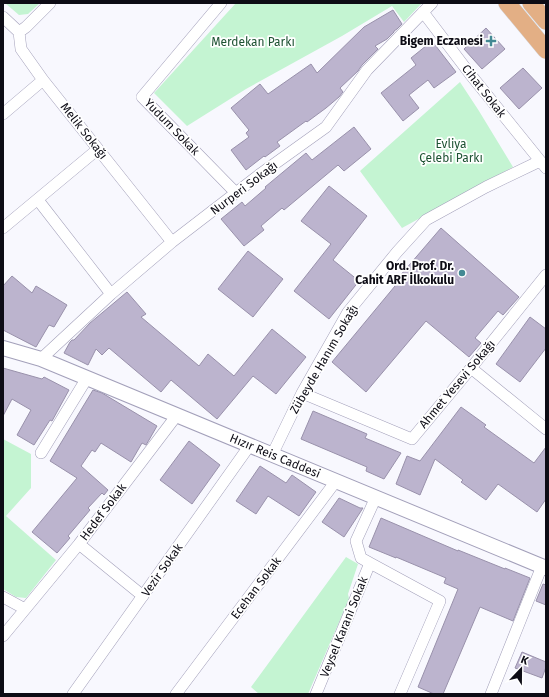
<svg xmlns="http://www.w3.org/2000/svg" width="549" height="697" font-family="'Fira Sans',sans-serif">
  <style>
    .green { fill: #c4f4d2 }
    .building { fill: #bcb4ce; stroke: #9991ab }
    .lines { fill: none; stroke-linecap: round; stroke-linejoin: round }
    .minor-casing { stroke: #a3a0ba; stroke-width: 12 }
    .tertiary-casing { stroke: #a3a0ba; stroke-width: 16 }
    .primary-casing { stroke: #d3d3d5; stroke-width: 18 }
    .minor { stroke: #fff; stroke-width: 11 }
    .tertiary { stroke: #fff; stroke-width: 14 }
    .primary { stroke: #e3af85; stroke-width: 17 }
    .poi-dot { fill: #438994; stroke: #fff; stroke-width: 1.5 }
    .labels { text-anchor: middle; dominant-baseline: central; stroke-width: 3.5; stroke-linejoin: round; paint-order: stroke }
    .poi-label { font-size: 12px; font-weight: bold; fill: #0d0c15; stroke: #fff; text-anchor: end }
    .park-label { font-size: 12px; fill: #1d5232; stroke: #fff }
    .street-label { font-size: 12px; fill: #0d0c15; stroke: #fff }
  </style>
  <rect width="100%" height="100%" fill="#f8f8fe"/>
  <path class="green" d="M5 3H40L28 14 19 15Z
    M236 3H422L404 22 392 6 342 36 246 89 187 126 154 93Z
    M460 82 479 111 513 167 402 228 360 171Z
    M3 439 31 454V488L6 516 56 560 26 598 16 597 3 589Z
    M346 557 358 564 348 594 349 599 308 694H259L251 687Z"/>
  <path class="building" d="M393 10 402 24 397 29 394 31V32L387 39 375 46 378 49 362 65 358 71 340 88 343 92 339 97 326 108 307 122 306 121 277 142 280 146 265 157 264 156 246 170 231 150 249 137 246 133 249 130 231 108 260 84 268 94 311 64 317 73 364 27Z
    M486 28 505 49 482 69 464 49Z
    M432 41 456 72 434 88 428 80 409 95 419 108 403 121 381 93 416 65 411 58Z
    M523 68 542 88 519 109 500 88Z
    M354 127 371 149 344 171 338 165 284 210 282 208 261 226 264 230 244 246 221 219 242 202 245 206 266 188 265 187 306 153 312 160Z
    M329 186 367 216 333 260 359 281 329 319 294 291 331 244 301 221Z
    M441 228 519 297 503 315 498 311 475 338 481 343 469 357 426 321 366 392 332 362 395 286 393 284Z
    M248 251 283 279 253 317 218 289Z
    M12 276 32 293 36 286 67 305 54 327 49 325 36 347 3 330V286Z
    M127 292 146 314 141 317 199 366 208 354 234 376 272 329 306 357 276 394 253 376 217 419 171 380 161 392 109 348 102 355 96 349 88 365 64 353 70 342 72 340H74L90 323Z
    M530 317 546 329V348L520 382 496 364Z
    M3 368 42 379 44 377 69 390 52 421 50 420 34 445 17 435 31 410 12 399 3 416Z
    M93 390 102 393 157 426 149 440 146 445 142 443 131 462 101 443 95 452 92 450 81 466 108 490 104 495 102 493 88 508 90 510 68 536 70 538 57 553 32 532 77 478 50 461Z
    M461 407 486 425 484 427 534 463 546 447V499L537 512 498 484 486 500 461 482 463 480 435 459 420 495 396 484 407 456 420 461Z
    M313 411 367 434 365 438 401 453 384 479 366 471 367 467 301 439Z
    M189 441 220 465 192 504 160 480Z
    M260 466 286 483 292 475 316 492 299 516 268 496 256 514 236 501Z
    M339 498 360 508H363L344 537 322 522Z
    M381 518 458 551V550L505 569V568L530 578 513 621 480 607 443 694H434L418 687 458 589 444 583 446 578 396 557V558L369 547Z
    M543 584 546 585V605L536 601Z
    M522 652 546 662V667L542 678 515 668Z"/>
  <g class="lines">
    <g class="minor-casing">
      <path id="minor" d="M221 3 142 97 236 193
        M423 12 470 74 546 168
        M3 17 19 32 21 49 43 80 172 242
        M19 32 26 27 50 3
        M3 114 43 80
        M38 200 111 294
        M3 228 98 149
        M41 359 111 294 172 242 259 175 326 127 367 70 432 3
        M471 368 546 429
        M302 393 412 439 471 368 546 275
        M41 453 87 378
        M272 455 302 393 348 312 397 252 426 220 486 187 540 161
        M370 563 440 601 400 694
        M143 596 79 544 177 415
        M3 597 25 609
        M3 636 79 544
        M73 694 250 445
        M176 694 336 481
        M316 694 370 563 361 558 356 541 376 497
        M491 694 542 566"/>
    </g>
    <g class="tertiary-casing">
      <g id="tertiary">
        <path id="s1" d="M3 348 41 359 546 568"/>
      </g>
    </g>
    <g class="primary-casing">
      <path id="primary" d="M507 3 546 50
        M531 3 546 21"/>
    </g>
    <use href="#minor" class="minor"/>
    <use href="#tertiary" class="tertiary"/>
    <use href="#primary" class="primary"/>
  </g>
  <g class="poi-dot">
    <path d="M489 35h4v4h4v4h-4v4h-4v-4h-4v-4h4z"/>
    <circle cx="462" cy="273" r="4"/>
  </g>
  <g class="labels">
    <g class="poi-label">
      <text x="483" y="41">Bigem Eczanesi</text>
      <text x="454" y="266">Ord. Prof. Dr.<tspan x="454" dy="14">Cahit ARF İlkokulu</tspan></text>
    </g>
    <g class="park-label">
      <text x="253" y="42">Merdekan Parkı</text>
      <text x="451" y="144">Evliya<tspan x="451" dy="14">Çelebi Parkı</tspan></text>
    </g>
    <g class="street-label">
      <text transform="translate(484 91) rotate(52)">Cihat Sokak</text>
      <text transform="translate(172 127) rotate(46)">Yudum Sokak</text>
      <text transform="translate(84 131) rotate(52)">Melik Sokağı</text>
      <text transform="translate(244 188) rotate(-37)">Nurperi Sokağı</text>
      <text transform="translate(324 359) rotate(-60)">Zübeyde Hanım Sokağı</text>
      <text transform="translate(457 384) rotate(-50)">Ahmet Yesevi Sokağı</text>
      <text stroke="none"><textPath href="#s1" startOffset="293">Hızır Reis Caddesi</textPath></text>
      <text transform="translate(103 512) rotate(-53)">Hedef Sokak</text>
      <text transform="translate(162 570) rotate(-55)">Vezir Sokak</text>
      <text transform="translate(256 588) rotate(-53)">Ecehan Sokak</text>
      <text transform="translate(344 627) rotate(-68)">Veysel Karani Sokak</text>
    </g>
  </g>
  <rect width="549" height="697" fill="none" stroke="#0d0c15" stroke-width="8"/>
  <g transform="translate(521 669) rotate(22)" stroke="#ffffff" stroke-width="3" paint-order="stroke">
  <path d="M0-3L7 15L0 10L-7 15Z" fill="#0d0c15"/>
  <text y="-6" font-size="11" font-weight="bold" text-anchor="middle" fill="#0d0c15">K</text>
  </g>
</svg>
